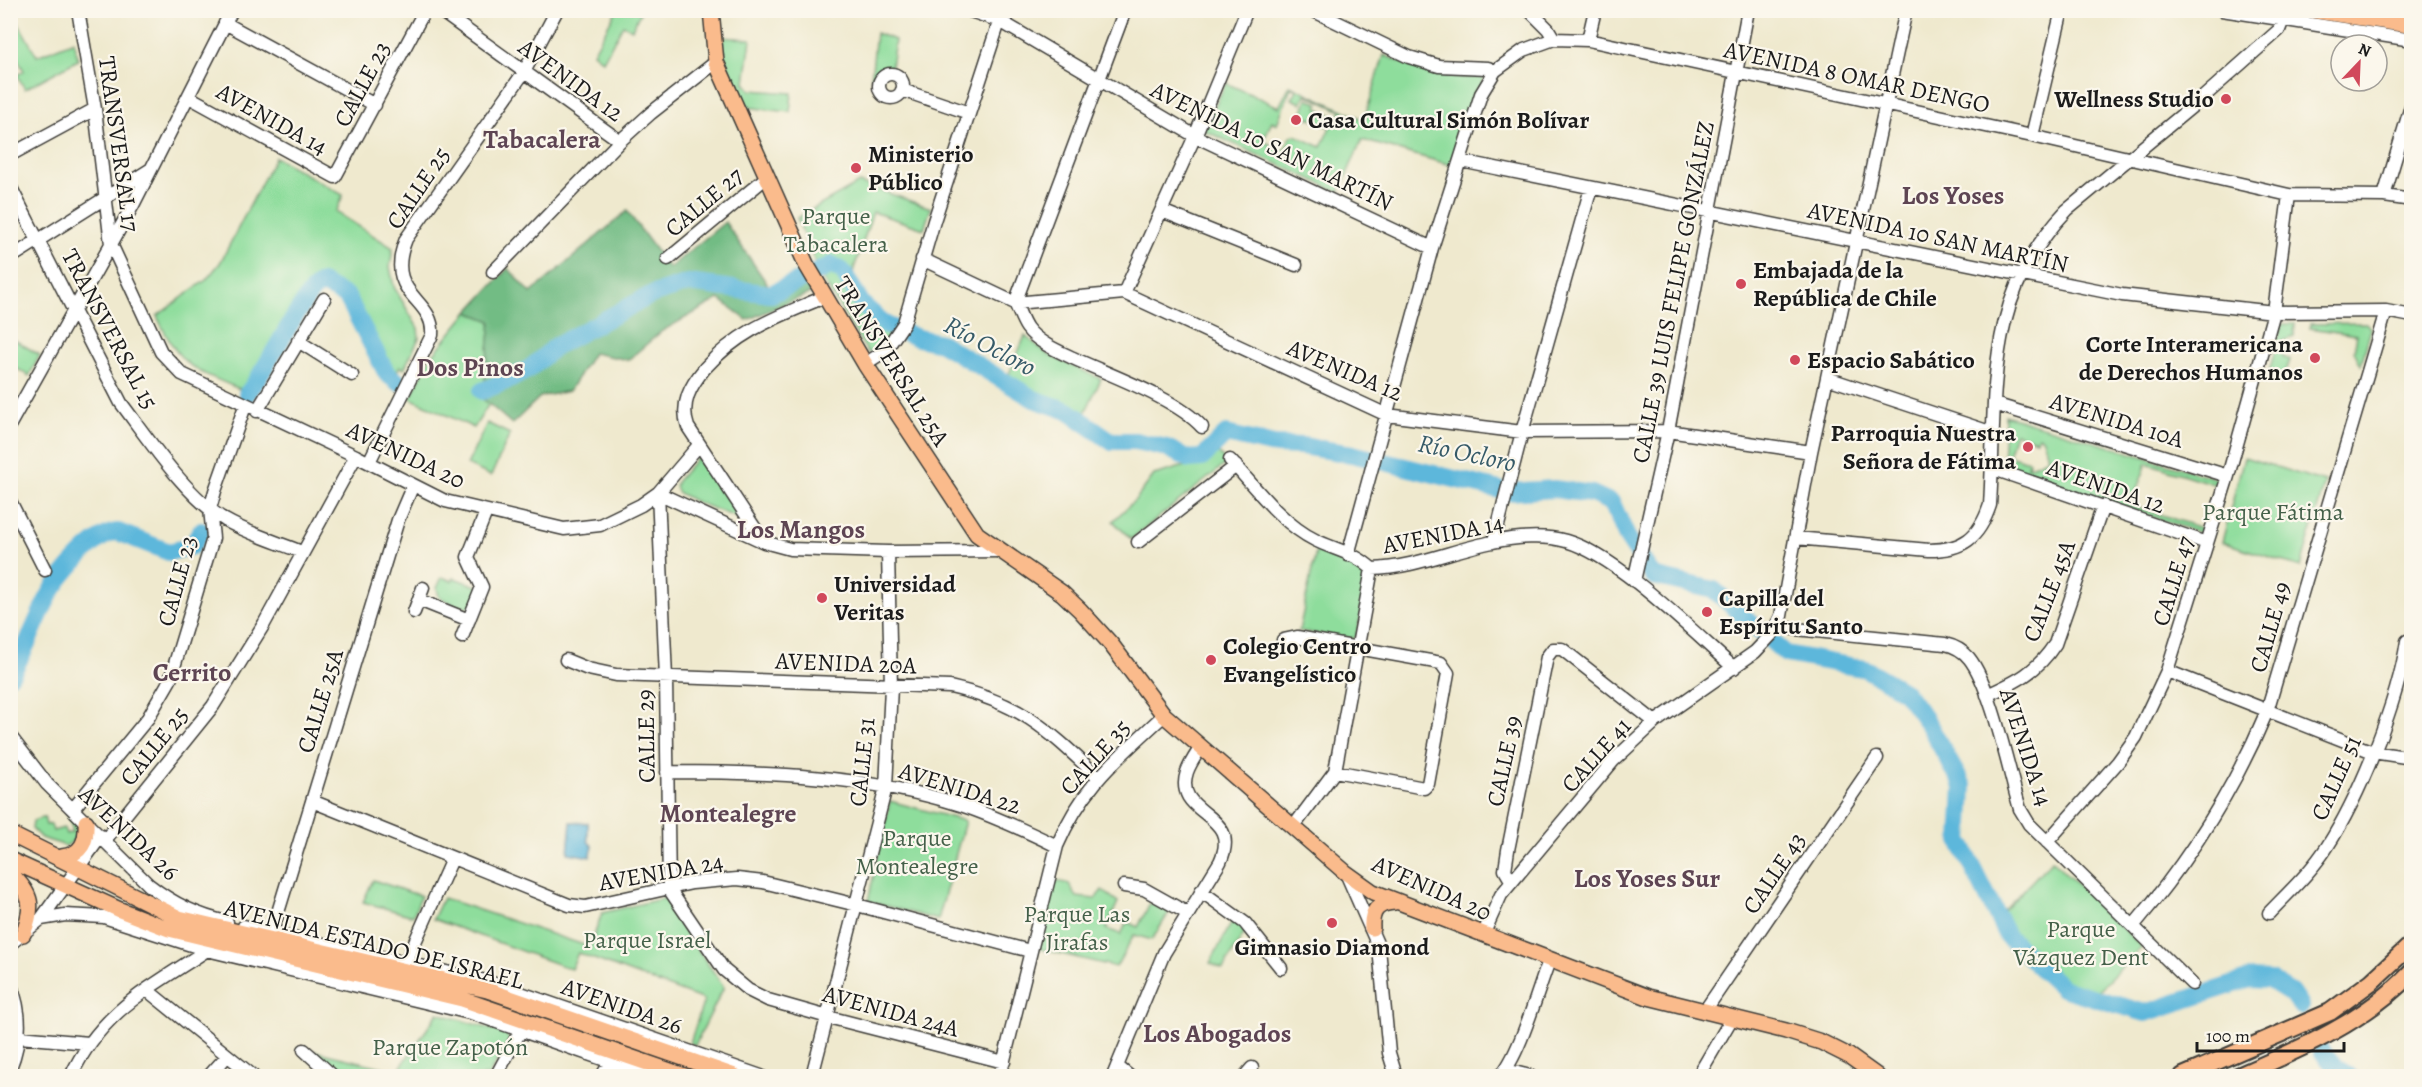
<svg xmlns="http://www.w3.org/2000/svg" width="2422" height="1087" font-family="Alegreya,serif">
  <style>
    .green { fill: #8edd9c; stroke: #557c5c; stroke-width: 1.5; fill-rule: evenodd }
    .forest { fill: #72bc84; stroke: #476c50; stroke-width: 1.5 }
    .water { fill: #5db7db; stroke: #3c6a7c; stroke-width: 1.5 }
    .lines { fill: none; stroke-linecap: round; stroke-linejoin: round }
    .river { stroke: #5db7db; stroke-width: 18 }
    .minor-casing { stroke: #3c3b37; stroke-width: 15 }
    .major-casing { stroke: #3c3b37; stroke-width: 18 }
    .highway-casing { stroke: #3c3b37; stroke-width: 20 }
    .minor { stroke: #fff; stroke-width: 12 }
    .major { stroke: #fabb8c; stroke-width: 15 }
    .highway { stroke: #fabb8c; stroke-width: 16 }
    .poi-dot { fill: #d1495b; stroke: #fbf7ec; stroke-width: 2 }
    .labels { text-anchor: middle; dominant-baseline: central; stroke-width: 4.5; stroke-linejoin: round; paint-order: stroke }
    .street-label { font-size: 24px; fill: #1c1c1c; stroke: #fbf7ec }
    .poi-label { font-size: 24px; font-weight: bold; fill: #1c1c1c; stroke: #fbf7ec; text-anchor: start }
    .park-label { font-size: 24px; fill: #446049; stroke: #fbf7ec }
    .neighbourhood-label { font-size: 26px; font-weight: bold; fill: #5e4553; stroke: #fbf7ec }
    .water-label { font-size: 26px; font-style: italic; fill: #365a68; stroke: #fbf7ec }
  </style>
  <rect width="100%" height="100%" fill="#fbf7ec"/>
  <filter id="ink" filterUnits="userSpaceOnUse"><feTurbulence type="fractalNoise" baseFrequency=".0167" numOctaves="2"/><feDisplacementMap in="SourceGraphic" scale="12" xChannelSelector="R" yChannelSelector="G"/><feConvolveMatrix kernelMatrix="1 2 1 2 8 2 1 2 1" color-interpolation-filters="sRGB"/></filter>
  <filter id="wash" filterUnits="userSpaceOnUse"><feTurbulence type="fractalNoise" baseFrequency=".008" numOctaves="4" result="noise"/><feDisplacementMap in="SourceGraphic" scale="24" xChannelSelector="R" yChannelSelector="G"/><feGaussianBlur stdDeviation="1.35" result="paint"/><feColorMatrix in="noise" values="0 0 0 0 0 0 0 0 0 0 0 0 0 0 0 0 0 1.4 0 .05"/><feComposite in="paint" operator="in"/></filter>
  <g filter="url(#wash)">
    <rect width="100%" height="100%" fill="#efe9ce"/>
    <path class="green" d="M616 11H641L632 29 623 25 603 61 593 53Z
      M16 19 37 56 74 41 78 60 25 89 17 75 24 71 11 46V22Z
      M876 33 895 40 891 67 879 68 871 79Z
      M719 37 751 39 745 83 751 90 792 93 790 112 745 107 727 71Z
      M1384 55C1415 69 1451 82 1485 76L1451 165 1362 140 1339 192 1203 130 1226 83 1279 107 1290 85 1364 120ZM1291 87 1297 90 1292 99 1301 103 1306 94 1341 111 1338 118 1317 108 1319 104 1307 98 1302 115 1330 127 1321 147 1295 135 1291 136 1284 151 1263 141 1272 121 1277 124Z
      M275 157 343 195 336 212 393 248 390 267 394 287 418 328 419 338 404 369 400 366 394 377C384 369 384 354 379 343 365 316 349 293 321 279L312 283 259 375 242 390C192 369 180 368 157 316L206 280 220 263Z
      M859 183 931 208 924 229 873 212 852 275 832 260 817 267 797 218Z
      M831 270 839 273 859 307 892 332 881 346 868 353 820 275Z
      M468 312 491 321 483 399 489 404 474 428 410 398 431 357Z
      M2366 323 2371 329 2361 365 2354 351 2357 335 2310 328V324Z
      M2282 324H2295L2294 337 2283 341 2280 346 2283 357 2290 360 2284 377 2269 372Z
      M1025 336 1049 355 1101 379 1083 417 1071 406 1037 395 1008 376Z
      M11 338 40 355 29 376 11 365Z
      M2005 415 2224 481 2207 535 2003 468ZM2015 433 2036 440 2039 436 2043 439 2048 458 2028 467 2029 461 2008 455ZM2147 463 2220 486 2207 530 2131 505Z
      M487 423 510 434 491 476 467 465Z
      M1216 450 1227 463 1131 539 1113 521 1137 498 1154 475 1206 460Z
      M700 454 740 519 694 501 677 492 675 486 677 481Z
      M2244 457 2325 482 2301 567 2222 542Z
      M1317 547 1356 558 1370 577 1356 636 1352 639 1299 631Z
      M442 577 452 581 454 578 482 588 472 607 457 606 439 597 437 588Z
      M890 801 965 821 938 920 868 901Z
      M67 811C79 823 83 836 66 846L41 838 32 829 33 821 44 817 46 825 51 824 53 831 64 828 66 834 73 832Z
      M2052 860 2142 947 2096 993 2065 983 2012 934 2003 912Z
      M373 880 421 896 413 916 363 902Z
      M1054 880 1069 884 1077 897 1095 899 1102 890 1118 902 1106 929 1121 934 1127 922 1138 927 1150 903 1170 911 1152 940 1134 935 1116 967 1036 948Z
      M443 898 590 947 602 913 665 898 680 924 724 987 695 1045 690 1043 704 1000 578 953 571 969 433 919Z
      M1233 920 1247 929 1223 969 1210 963Z
      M438 1013 507 1034 509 1040 488 1076H344L314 1051 398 1071Z"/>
    <path class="forest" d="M627 211 669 268 725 222 770 288 803 272 813 292 747 320 719 299 662 331 628 360 593 353 569 391 540 397 512 424 483 399 491 321 468 312 508 268 531 293Z"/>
    <path class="water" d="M571 822 588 823V841L593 847 590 857 568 853Z"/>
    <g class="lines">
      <path class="river" d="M482 391 509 380 529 369 556 346 651 295 688 283 771 294 832 265 843 272 862 304 886 325 918 338 941 343 1034 399 1068 411 1111 441H1135L1167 448 1189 459 1202 458 1226 434 1274 445 1302 446 1352 454 1508 492 1554 489 1592 494 1612 503 1627 537 1653 576 1714 590 1786 654 1866 669 1905 692 1929 725 1963 786 1960 841 2007 936 2062 988 2145 1013 2250 979 2270 980 2291 993 2300 1006
        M247 394C266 372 304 291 321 283L347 297 387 374 398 382
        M10 676C26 651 35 622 49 596 59 577 97 532 118 532L169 552 192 546 201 531
        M2322 1051 2336 1068 2349 1076"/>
    </g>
  </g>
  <g filter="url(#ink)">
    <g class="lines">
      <g class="minor-casing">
        <path id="minor" d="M78 10 95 109 111 244 161 352 182 374 356 456 445 501 564 529 600 525 641 505 658 493 699 445
          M439 10 620 141
          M967 10 1000 21 1195 136 1432 248
          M1125 10 1015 303C1019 311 1022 321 1027 328 1037 342 1058 351 1073 358 1109 375 1176 398 1202 427
          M1312 10 1409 57 1439 66 1488 68 1495 71
          M1529 10 1548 29 1554 39
          M2222 10 2412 40
          M225 23 375 105
          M1588 40 1595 10
          M879 86a12 12 0 1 1 24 0a12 12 0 1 1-24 0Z
          M902 90 969 113
          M189 97 335 177 425 10
          M2032 136 2062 10
          M10 155 95 109
          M1461 161 2122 295 2274 312 2386 311 2412 316
          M10 186 121 403C149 440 186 496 225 520 249 534 277 542 302 552
          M2384 196 2412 103
          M1162 211 1296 265
          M10 258 151 169
          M668 259 768 176
          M922 259 1015 303 1124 293 1387 415 1522 432 1668 431 1811 452
          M493 272 620 141 651 113 716 62
          M1124 293 1195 136 1247 10
          M298 341 352 375
          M865 364 885 351 904 323 934 221 1003 10
          M1827 378 1993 433
          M1994 404 2228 476
          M257 411 324 299
          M10 424 133 205 232 10
          M1230 460C1255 487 1282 524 1315 540 1335 550 1356 553 1372 569 1414 568 1452 550 1493 542 1515 537 1545 535 1566 541 1618 556 1692 631 1734 668
          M369 462 432 335C435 297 383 297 406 239L524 72 557 10
          M1991 468 2207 543
          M658 493 666 678 669 889 724 970 748 990 768 1000 828 1017 1004 1062
          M658 493 764 542 790 549 888 552 1000 551
          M10 501 45 570
          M1796 538 1929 550C1963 550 1979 538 1990 505 1997 393 1982 299 2067 210L2200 100 2279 30 2282 22
          M1494 541 1522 432 1591 188
          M764 542 688 427C680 404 690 386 705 368 740 329 778 317 824 297
          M1138 542 1236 466
          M1348 555 1432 248 1481 94 1495 71 1524 50 1554 39 1588 40 2032 136 2289 195 2384 196 2412 200
          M1634 581 1668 431 1748 10
          M419 600 469 620
          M414 612 423 588
          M1776 627 1945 644C1954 646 1963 651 1969 658 1991 685 2009 772 2020 809L2029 824 2192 984
          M462 637 482 587 468 557 486 512
          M1283 640 1297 637 1441 663 1448 673 1428 784 1424 788 1335 771
          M566 660 588 669 616 675 950 687C1021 703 1047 729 1098 777
          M2167 671 2373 752 2412 758
          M1987 695C2016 682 2037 672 2055 644L2103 506
          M10 736 47 784 149 885C172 903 198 916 227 922
          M667 772C765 772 866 775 961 805 994 816 1026 831 1057 846
          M312 801 569 905 585 907 692 883 737 879 763 882 857 905 1030 951
          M73 809 148 718 170 680 213 538 210 509 215 491 245 406
          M1294 826 1335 771 1372 569
          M105 840 213 706 264 624 356 456
          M2047 842 2118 762 2136 737 2167 671 2228 476 2274 312 2289 195
          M1346 873 1379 948 1389 1053 1396 1076
          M1512 882 1505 870 1508 850 1547 657 1553 649H1562L1655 722
          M1124 886 1144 889 1187 913
          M1201 891 1245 923 1281 968
          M2269 913C2289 892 2311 872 2327 847 2360 796 2398 701 2407 641
          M41 919 65 915 104 917 207 950 474 1014 651 1076
          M2134 925C2189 860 2234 790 2267 711L2386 311
          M244 926 486 981 761 1076
          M272 932 398 520 413 485
          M1483 935 1501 895 1614 760 1655 722 1755 652 1772 634 1781 616 1811 452 1906 10
          M10 944 41 919 101 836
          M406 962 452 859
          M10 983C22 1012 22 1039 10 1068
          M147 990 253 1076
          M1704 1012 1877 758
          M19 1037 89 1043
          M304 1050 333 1076
          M1117 1066 1129 1076
          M1506 1070 1530 1076
          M71 1076C101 1011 150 988 207 950
          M209 1076 227 1056
          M496 1076 521 1030
          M602 1076 610 1063
          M812 1076 886 787 891 687 888 552
          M1000 1076 1057 846C1083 785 1117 759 1164 715
          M1113 1076 1164 953 1220 862C1244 811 1172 817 1187 772 1190 763 1196 755 1201 747
          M1245 1076 1252 1068
          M1500 1076C1519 1058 1538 989 1549 961
          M1698 1076 1732 1018"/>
      </g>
      <g class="major-casing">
        <path id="major" d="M711 10 716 62 806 264 865 364 977 534 1062 593 1080 610 1110 643 1164 715 1345 872 1373 892 1648 997 1786 1031 1821 1042 1849 1056 1877 1076
          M10 834 179 918 487 990 735 1076
          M62 857C82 854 87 842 86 822
          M10 860 120 910 169 929 462 999 685 1076
          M10 873C33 895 34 906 23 934
          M1372 928C1371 911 1377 903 1395 902"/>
      </g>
      <g class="highway-casing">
        <path id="highway" d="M2314 10 2412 25
          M2399 10 2412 12
          M2183 1076 2330 1012 2371 982 2412 944
          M2238 1076C2301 1049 2363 1023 2412 972"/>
      </g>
      <use href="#minor" class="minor"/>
      <use href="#major" class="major"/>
      <use href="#highway" class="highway"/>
    </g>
  </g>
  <g class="poi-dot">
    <circle cx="2226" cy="99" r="6"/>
    <circle cx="1296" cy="120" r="6"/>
    <circle cx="856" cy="168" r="6"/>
    <circle cx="1741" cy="284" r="6"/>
    <circle cx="2315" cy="358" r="6"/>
    <circle cx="1795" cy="360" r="6"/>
    <circle cx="2028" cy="447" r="6"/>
    <circle cx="822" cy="598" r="6"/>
    <circle cx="1707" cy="612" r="6"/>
    <circle cx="1211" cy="660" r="6"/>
    <circle cx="1332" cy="923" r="6"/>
  </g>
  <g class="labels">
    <g class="street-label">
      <text transform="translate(1857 77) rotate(12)">AVENIDA 8 OMAR DENGO</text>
      <text transform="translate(571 80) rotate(36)">AVENIDA 12</text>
      <text transform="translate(362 84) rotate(-62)">CALLE 23</text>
      <text transform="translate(272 119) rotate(29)">AVENIDA 14</text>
      <text transform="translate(119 144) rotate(82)">TRANSVERSAL 17</text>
      <text transform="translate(1272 146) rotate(26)">AVENIDA 10 SAN MARTÍN</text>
      <text transform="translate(418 188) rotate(-56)">CALLE 25</text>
      <text transform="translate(704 202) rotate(-40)">CALLE 27</text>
      <text transform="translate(1938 237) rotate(12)">AVENIDA 10 SAN MARTÍN</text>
      <text transform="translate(1673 292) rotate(-79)">CALLE 39 LUIS FELIPE GONZÁLEZ</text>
      <text transform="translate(110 329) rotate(62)">TRANSVERSAL 15</text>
      <text transform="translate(892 361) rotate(58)">TRANSVERSAL 25A</text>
      <text transform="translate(1345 370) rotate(23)">AVENIDA 12</text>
      <text transform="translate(2117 420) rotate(17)">AVENIDA 10A</text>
      <text transform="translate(406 455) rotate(25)">AVENIDA 20</text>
      <text transform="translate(2106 486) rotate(19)">AVENIDA 12</text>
      <text transform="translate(1443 534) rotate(-11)">AVENIDA 14</text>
      <text transform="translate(177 581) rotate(-75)">CALLE 23</text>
      <text transform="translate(2173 581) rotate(-73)">CALLE 47</text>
      <text transform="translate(2049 591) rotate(-69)">CALLE 45A</text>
      <text transform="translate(2270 627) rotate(-74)">CALLE 49</text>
      <text transform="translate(846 663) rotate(2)">AVENIDA 20A</text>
      <text transform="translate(320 701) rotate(-73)">CALLE 25A</text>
      <text transform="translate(646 736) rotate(-91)">CALLE 29</text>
      <text transform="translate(154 746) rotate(-51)">CALLE 25</text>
      <text transform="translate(2026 747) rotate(72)">AVENIDA 14</text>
      <text transform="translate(1596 755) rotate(-48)">CALLE 41</text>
      <text transform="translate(1095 757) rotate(-48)">CALLE 35</text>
      <text transform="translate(1504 761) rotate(-78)">CALLE 39</text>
      <text transform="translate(862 762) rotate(-84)">CALLE 31</text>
      <text transform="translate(2336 778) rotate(-66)">CALLE 51</text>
      <text transform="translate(960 788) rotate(17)">AVENIDA 22</text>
      <text transform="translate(129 833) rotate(43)">AVENIDA 26</text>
      <text transform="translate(661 872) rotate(-10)">AVENIDA 24</text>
      <text transform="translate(1774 873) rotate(-56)">CALLE 43</text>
      <text transform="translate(1432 888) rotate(24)">AVENIDA 20</text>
      <text transform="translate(374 944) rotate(14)">AVENIDA ESTADO DE ISRAEL</text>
      <text transform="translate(622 1006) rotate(19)">AVENIDA 26</text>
      <text transform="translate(891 1011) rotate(15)">AVENIDA 24A</text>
    </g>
    <g class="poi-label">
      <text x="2214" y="99" text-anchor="end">Wellness Studio</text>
      <text x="1308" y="120">Casa Cultural Simón Bolívar</text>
      <text x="868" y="154">Ministerio<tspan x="868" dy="28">Público</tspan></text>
      <text x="1753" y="270">Embajada de la<tspan x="1753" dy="28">República de Chile</tspan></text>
      <text x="2303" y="344" text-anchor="end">Corte Interamericana<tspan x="2303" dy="28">de Derechos Humanos</tspan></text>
      <text x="1807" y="360">Espacio Sabático</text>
      <text x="2016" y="433" text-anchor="end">Parroquia Nuestra<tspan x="2016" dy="28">Señora de Fátima</tspan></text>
      <text x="834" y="584">Universidad<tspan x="834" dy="28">Veritas</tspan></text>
      <text x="1719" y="598">Capilla del<tspan x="1719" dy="28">Espíritu Santo</tspan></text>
      <text x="1223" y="646">Colegio Centro<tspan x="1223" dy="28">Evangelístico</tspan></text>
      <text x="1332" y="947" text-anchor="middle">Gimnasio Diamond</text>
    </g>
    <g class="park-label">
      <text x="836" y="216">Parque<tspan x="836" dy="28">Tabacalera</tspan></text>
      <text x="2273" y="512">Parque Fátima</text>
      <text x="917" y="838">Parque<tspan x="917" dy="28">Montealegre</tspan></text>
      <text x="1077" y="914">Parque Las<tspan x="1077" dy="28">Jirafas</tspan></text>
      <text x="2081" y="929">Parque<tspan x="2081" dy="28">Vázquez Dent</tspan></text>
      <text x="647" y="940">Parque Israel</text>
      <text x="450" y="1047">Parque Zapotón</text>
    </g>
    <g class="neighbourhood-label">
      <text x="542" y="139">Tabacalera</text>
      <text x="1953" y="195">Los Yoses</text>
      <text x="470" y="367">Dos Pinos</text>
      <text x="801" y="529">Los Mangos</text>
      <text x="192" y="672">Cerrito</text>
      <text x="728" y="813">Montealegre</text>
      <text x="1647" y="878">Los Yoses Sur</text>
      <text x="1217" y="1033">Los Abogados</text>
    </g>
    <g class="water-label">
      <text transform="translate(990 346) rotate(28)">Río Ocloro</text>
      <text transform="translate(1467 453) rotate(12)">Río Ocloro</text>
    </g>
  </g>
  <rect width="2422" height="1087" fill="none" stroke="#fbf7ec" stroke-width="36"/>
  <g transform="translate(2359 63) rotate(23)"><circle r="28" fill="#fbf7ec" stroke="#a29f99" stroke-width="1.5"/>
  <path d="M0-4.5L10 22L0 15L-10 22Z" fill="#d1495b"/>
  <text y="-9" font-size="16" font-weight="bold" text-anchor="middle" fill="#1c1c1c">N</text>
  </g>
  <path d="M2197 1042v9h147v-9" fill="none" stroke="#1c1c1c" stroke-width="3"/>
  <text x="2206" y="1042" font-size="18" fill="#1c1c1c" stroke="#fbf7ec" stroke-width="4.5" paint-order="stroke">100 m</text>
</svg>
